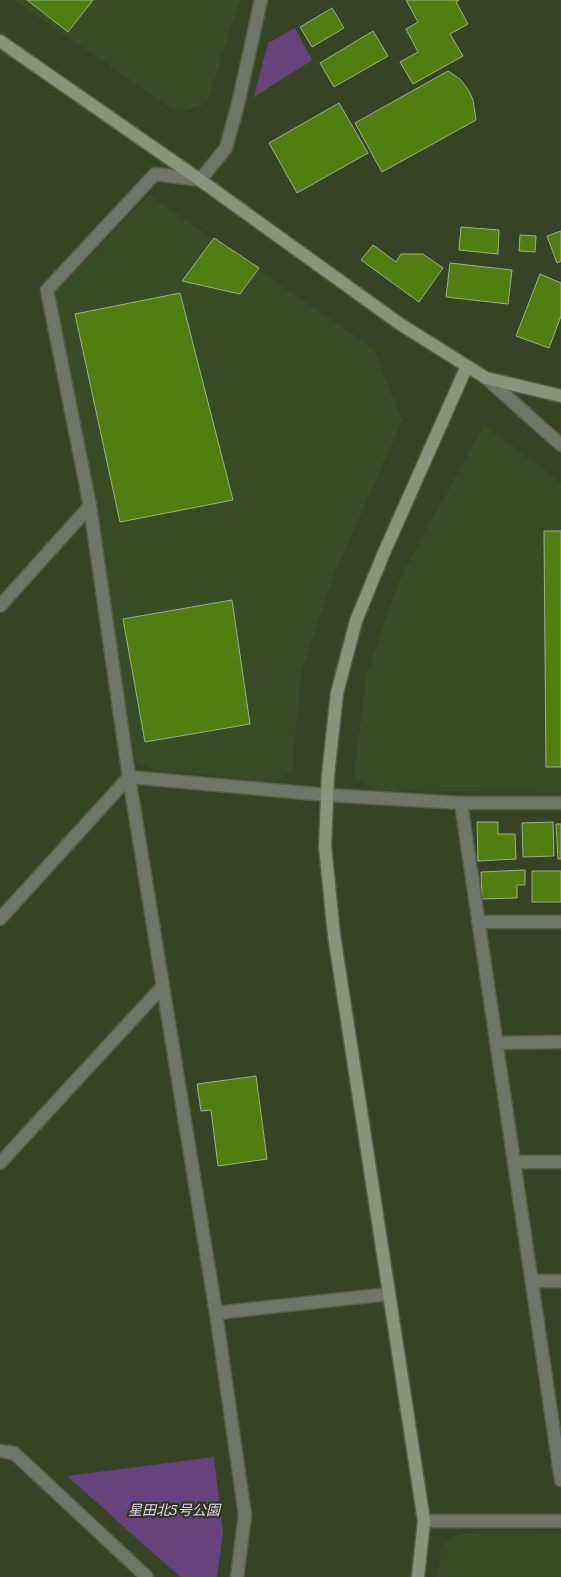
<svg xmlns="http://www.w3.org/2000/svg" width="561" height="1577" font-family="'Noto Serif','Noto Sans JP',serif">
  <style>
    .built { fill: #384c26 }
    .green { fill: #67437d }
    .building { fill: #507e0f; stroke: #9db18d }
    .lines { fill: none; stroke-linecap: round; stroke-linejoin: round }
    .street-casing { stroke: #536245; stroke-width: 15 }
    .secondary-casing { stroke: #536245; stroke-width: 15 }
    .street { stroke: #6e7667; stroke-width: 12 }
    .secondary { stroke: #88957d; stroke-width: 12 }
    .labels { text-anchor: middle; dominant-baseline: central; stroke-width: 4.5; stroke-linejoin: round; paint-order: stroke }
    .park-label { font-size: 14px; font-style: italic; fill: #e7ccfa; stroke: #2a3a1b }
  </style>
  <rect width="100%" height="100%" fill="#344425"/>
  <path class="built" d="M14 0H240L207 103 178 113Z
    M149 195 374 349 402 421 335 572 301 674 292 771 277 782 154 770 135 760 55 292Z
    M484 425 561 483V792L373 791 354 776 367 672 402 574Z
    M459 1533 561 1534V1577H438L441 1547Z"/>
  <path class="green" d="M295 28 312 60 254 97 268 43Z
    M214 1457 223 1533 217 1577H180L67 1476Z"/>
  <path class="building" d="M27 0H93L68 32Z
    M406 0H459L456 2 468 24 450 34 463 56 413 84 400 62 418 52 406 29 418 22Z
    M332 8 344 28 312 47 300 27Z
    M373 31 388 56 334 87 320 63Z
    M448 71 460 79 469 91 473 100 476 120 382 172 355 123Z
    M339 103 368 153 297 193 269 143Z
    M461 227 499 230 498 254 459 250Z
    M561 231V261L557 263 547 236Z
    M520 235 536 236 535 252 519 251Z
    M214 238 259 268 240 294 182 281Z
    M373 245 396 262 401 254H423L443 268 419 302 361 260Z
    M450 263 512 270 508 304 446 297Z
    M540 274 561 283V316L549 348 516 336Z
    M180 293 233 500 120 522 75 314Z
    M544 531H561V767H546Z
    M232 600 250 724 145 742 123 619Z
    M477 822H498V834H515L516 859 478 861Z
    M553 822 554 856 523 857 522 823Z
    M556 824H561V859H558Z
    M525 870V885H517V898L482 899 481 872Z
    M532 871H561V902H532Z
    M256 1076 267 1159 218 1166 211 1110 201 1111 197 1084Z"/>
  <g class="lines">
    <g class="street-casing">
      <path id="street" d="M486 378 561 445
        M0 606 90 506
        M461 803 561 1480
        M0 919 129 777 327 795 461 803H561
        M478 922H561
        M496 1043 561 1042
        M514 1162H561
        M0 1163 163 986
        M532 1281H561
        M216 1313 389 1294
        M0 1451 14 1453 147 1577
        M424 1521H561
        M237 1577 245 1515 216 1313 129 777 90 506 47 290 155 174 200 180 226 148 238 104 261 0"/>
    </g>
    <g class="secondary-casing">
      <path id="secondary" d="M0 41 200 180 400 324 486 378 561 396
        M418 1577 424 1521 334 935 325 846 328 775 337 693 356 621 383 555 467 366"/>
    </g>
    <use href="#street" class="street"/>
    <use href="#secondary" class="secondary"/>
  </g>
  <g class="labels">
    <g class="park-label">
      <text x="174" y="1509">星田北5号公園</text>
    </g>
  </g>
</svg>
